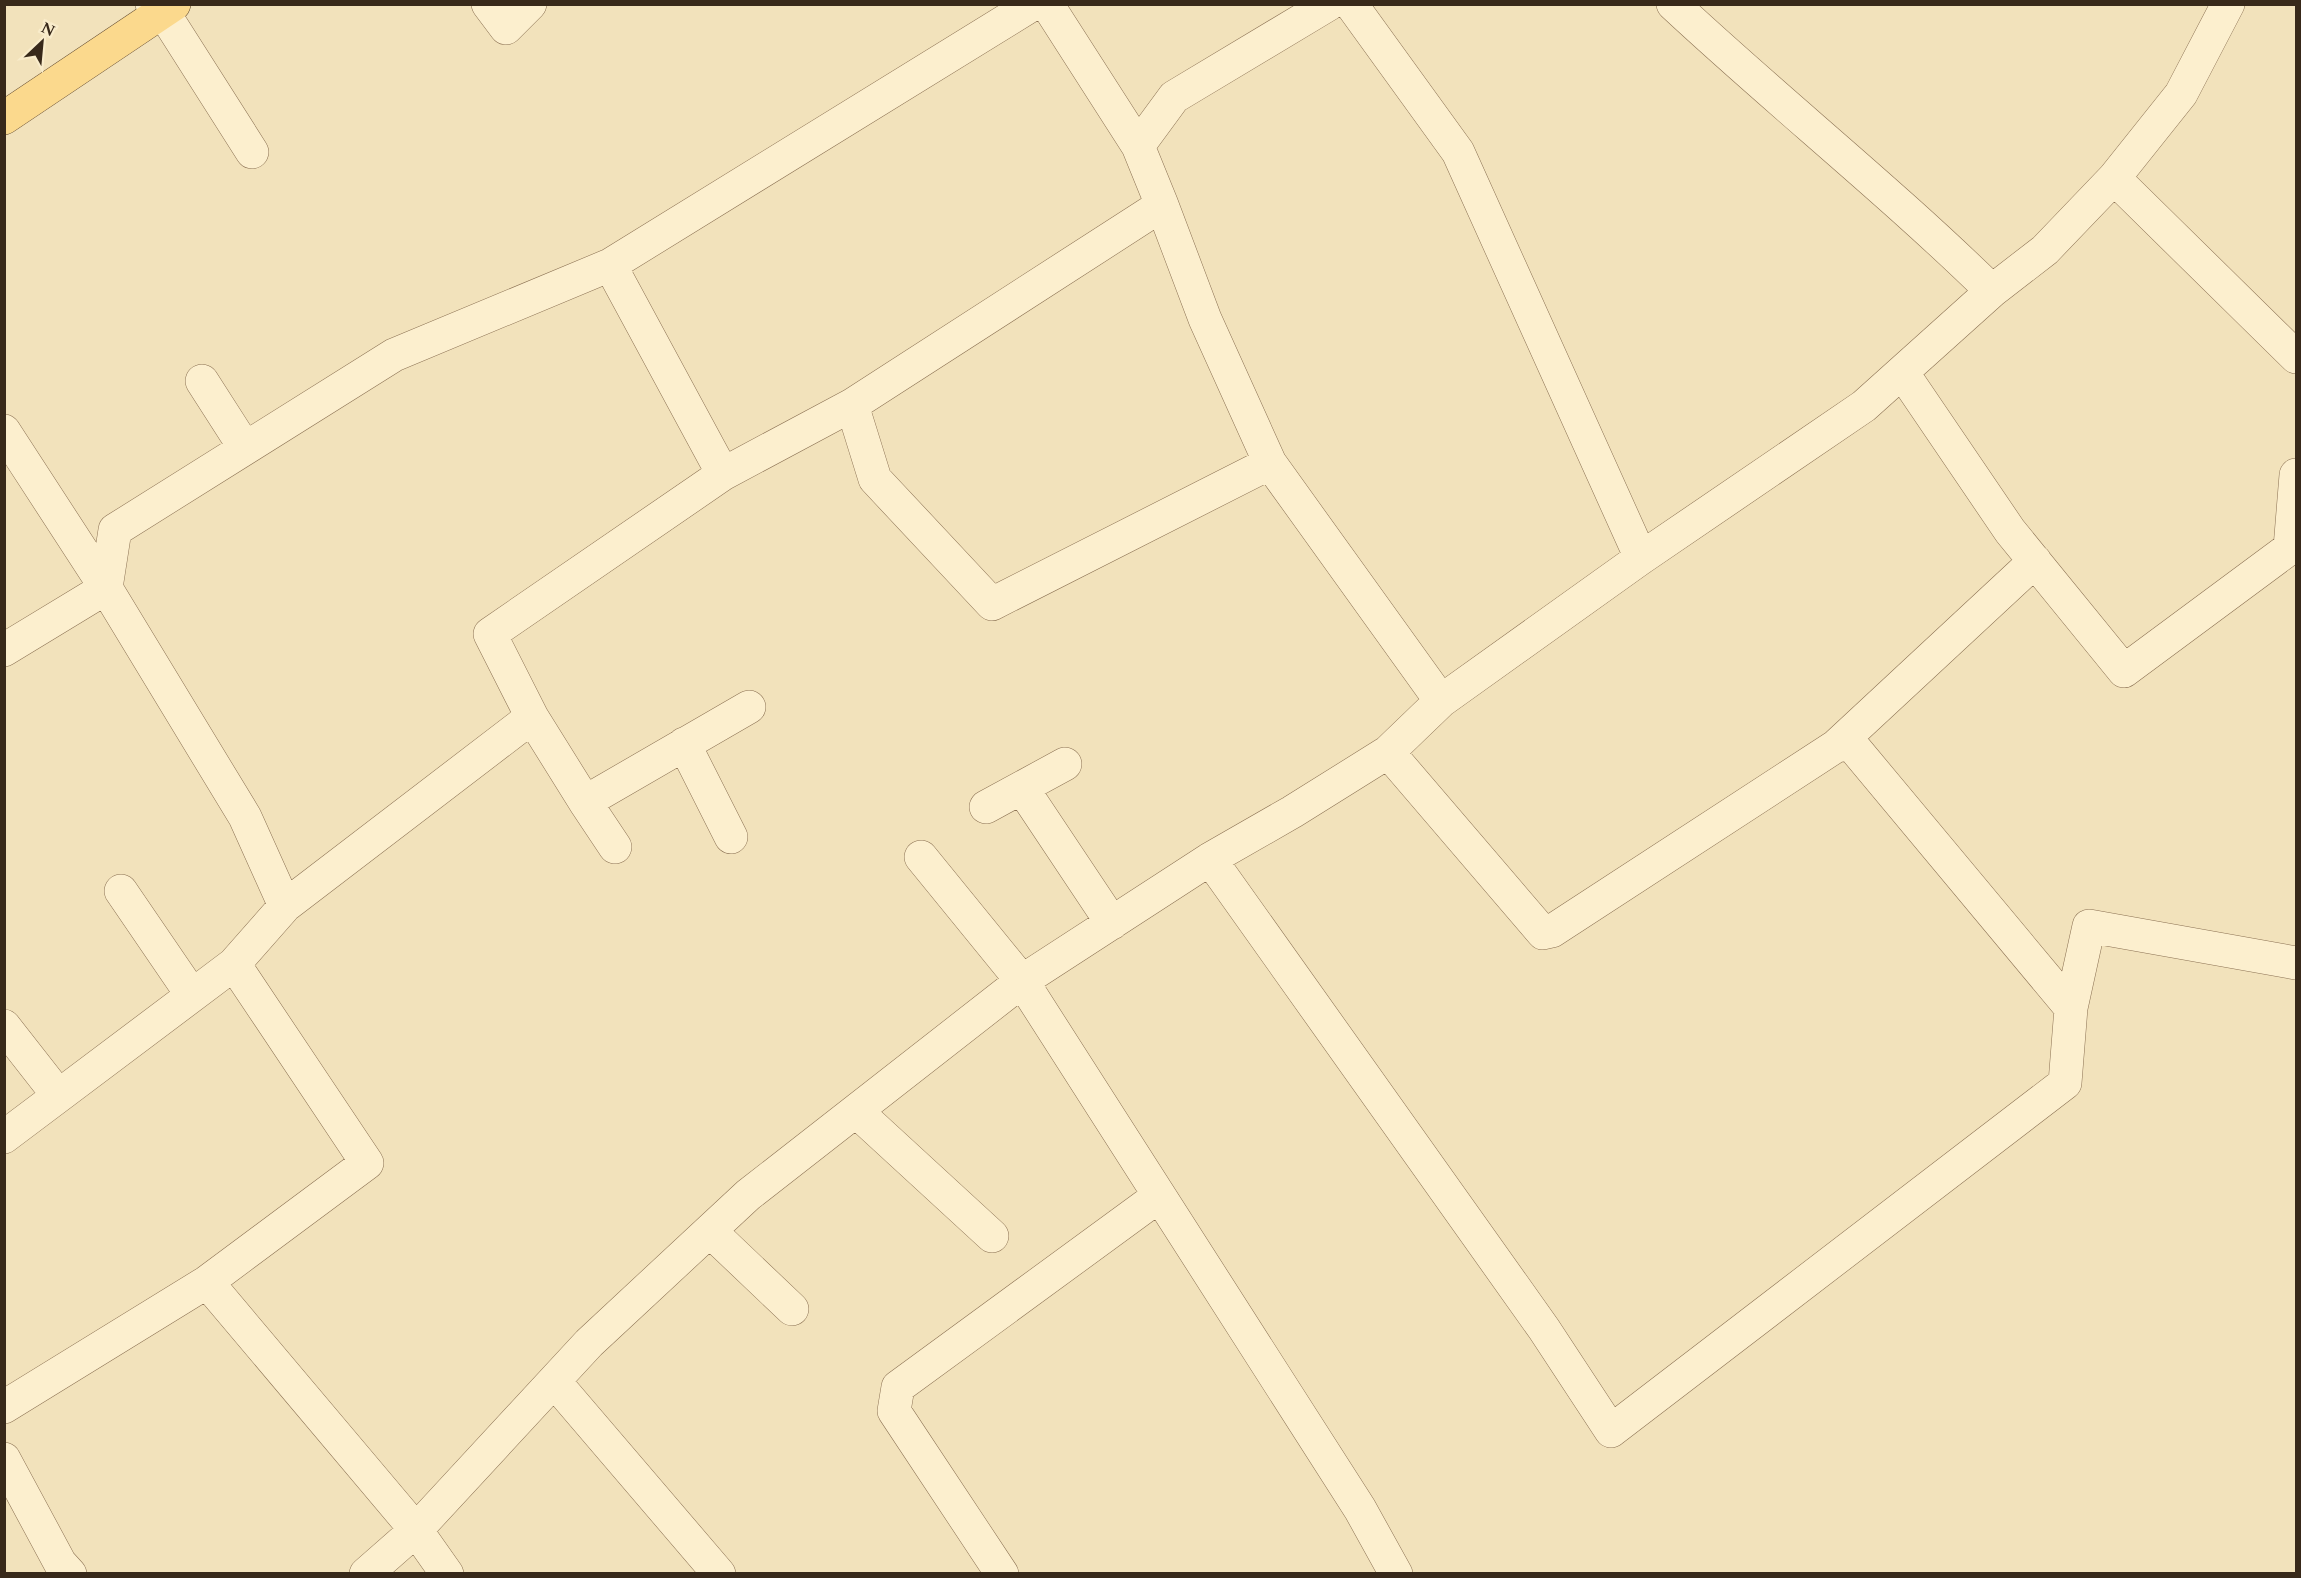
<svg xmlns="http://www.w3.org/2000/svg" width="2301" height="1578" font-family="Spectral,serif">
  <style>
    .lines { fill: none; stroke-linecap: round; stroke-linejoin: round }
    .minor-casing { stroke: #8b7153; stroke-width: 34 }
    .major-casing { stroke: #573f28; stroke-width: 34 }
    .minor { stroke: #fcefce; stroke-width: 33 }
    .major { stroke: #fbd98d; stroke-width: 33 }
  </style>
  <rect width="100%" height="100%" fill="#f2e2bb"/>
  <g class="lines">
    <g class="minor-casing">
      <path id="minor" d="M152 4 163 12 252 152
        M488 4 506 28 530 4
        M1047 4 1138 146 1162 205 1205 319 1270 463 1441 701
        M1351 4 1458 152 1641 558
        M1673 4C1778 102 1890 191 1992 291
        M1138 146 1174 97 1329 4
        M2114 178 2296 357
        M610 265 723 474
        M1902 372 2010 531 2124 671 2290 548 2296 475
        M202 381 245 448
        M852 405 875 479 992 604 1270 463
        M4 431 106 588 245 817 285 906
        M4 650 106 588 115 530 394 355 610 265 1033 4
        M684 744 731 837
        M1836 746 2035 561
        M1388 752 1543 933 1552 931 1836 746 1851 744 2071 1008
        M1022 788 1112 923
        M585 802 532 717 490 634 723 474 852 405 1162 205
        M986 807 1065 764
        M615 847 585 802 749 707
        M921 857 1022 981 1360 1509 1396 1574
        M1210 859 1544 1329 1611 1431 2065 1083 2071 1008 2089 926 2296 963
        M121 891 192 995
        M4 1026 58 1095
        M856 1111 992 1236
        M4 1137 234 964 285 906 532 717
        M710 1231 792 1309
        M207 1282 416 1530 447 1574
        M554 1381 719 1574
        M4 1407 207 1282 367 1163 234 964
        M4 1459 60 1563 70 1574
        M366 1574 416 1530 589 1343 748 1195 1022 981 1210 859 1292 812 1388 752 1441 701 1641 558 1864 406 1992 291 2045 250 2114 178 2181 94 2228 4
        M1002 1574 894 1411 898 1387 1159 1196"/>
    </g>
    <g class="major-casing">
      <path id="major" d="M4 118 174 4"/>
    </g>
    <use href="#minor" class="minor"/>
    <use href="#major" class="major"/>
  </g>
  <rect width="2301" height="1578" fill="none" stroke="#38291a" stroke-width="12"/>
  <g transform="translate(42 42) rotate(26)" stroke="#f9eccb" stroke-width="4.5" paint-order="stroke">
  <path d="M0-4.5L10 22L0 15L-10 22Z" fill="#38291a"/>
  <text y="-9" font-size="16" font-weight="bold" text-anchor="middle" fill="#38291a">N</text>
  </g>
</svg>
